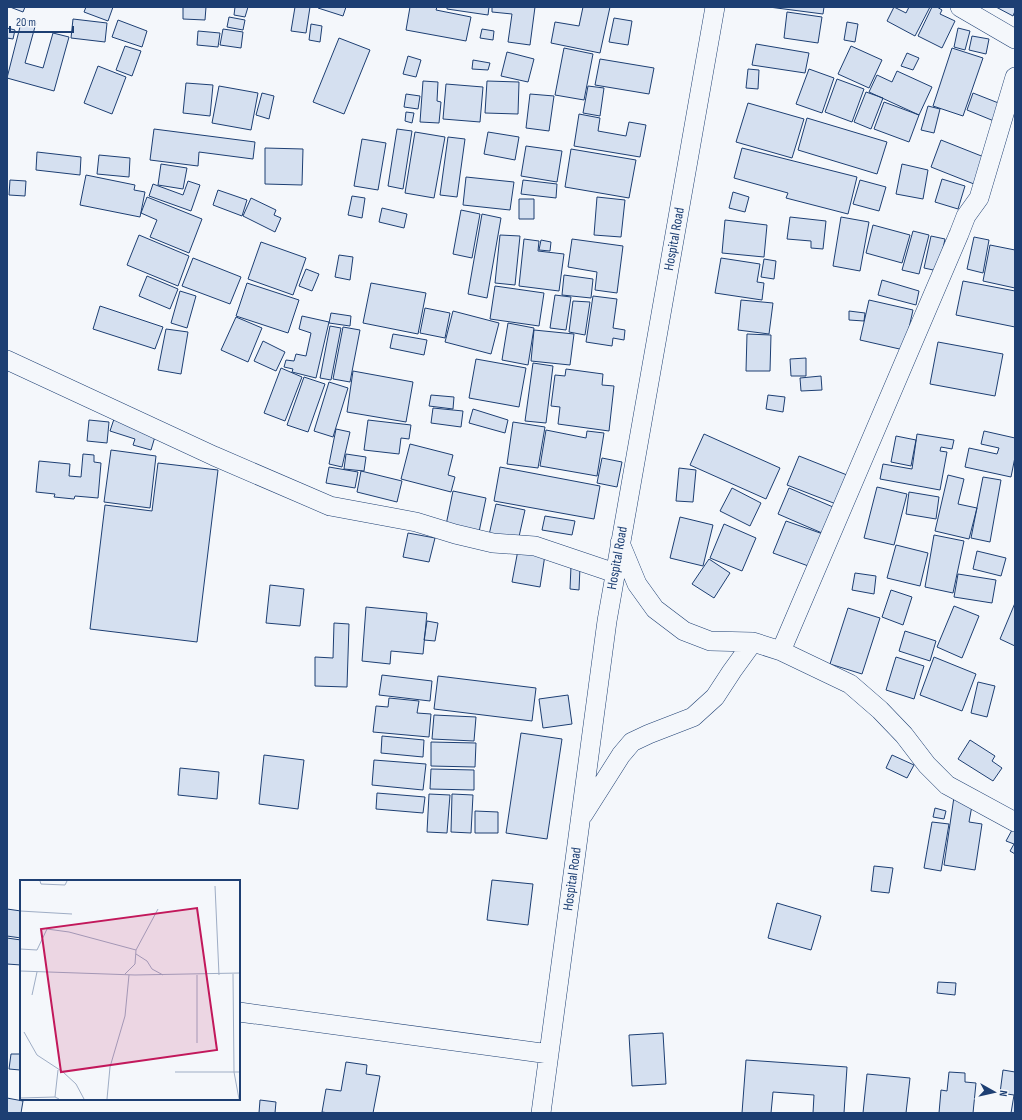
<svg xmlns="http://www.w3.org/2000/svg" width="1022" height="1120" font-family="'Sofia Sans Condensed',sans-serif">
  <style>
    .building { fill: #d5e0f0; stroke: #1d3f73 }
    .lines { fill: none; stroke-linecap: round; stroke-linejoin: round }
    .minor-casing { stroke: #1d3f73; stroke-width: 20 }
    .minor { stroke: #f4f7fb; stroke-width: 19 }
    .labels { text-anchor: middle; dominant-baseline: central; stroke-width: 3; stroke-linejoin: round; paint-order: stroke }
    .street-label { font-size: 14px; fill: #1d3f73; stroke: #f4f7fb }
    .inset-road { fill: none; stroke: #9eadc5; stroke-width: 1 }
    .view { fill: #c2185b; fill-opacity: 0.15; stroke: #c2185b; stroke-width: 2 }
    .inset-edge { fill: none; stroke: #1d3f73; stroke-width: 2 }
  </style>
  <rect width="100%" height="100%" fill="#f4f7fb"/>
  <path class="building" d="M10 7H25L23 12Z
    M86 7H113L108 21 84 12Z
    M183 7H206L205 20 183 19Z
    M235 7H248L245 17 234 15Z
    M295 7H310L306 33 291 31Z
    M318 7H346L343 16 318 8Z
    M410 7H437L436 10 471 17 466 41 406 30Z
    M447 7H489L488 15 447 9Z
    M492 7H535L530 45 508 42 512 14 492 12Z
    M583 7H610L600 53 551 43 555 22 579 26Z
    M769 7H824L823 14Z
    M894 7 906 13 909 7H930L915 36 887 21Z
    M932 7H937L942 10 940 14 955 21 942 48 918 36Z
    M996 7H1015V11L1013 16Z
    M787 12 822 17 818 43 784 38Z
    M229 17 245 20 243 30 227 27Z
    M614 18 632 21 628 45 609 42Z
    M22 19 36 23 25 63 43 68 53 33 69 37 54 91 7 78Z
    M73 19 107 23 105 42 71 38Z
    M118 20 147 31 142 47 112 37Z
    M847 22 858 24 855 42 844 40Z
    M311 24 322 26 320 42 309 40Z
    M7 28 15 30 13 39 7 38Z
    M958 28 970 31 965 50 954 47Z
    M223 29 243 32 241 48 220 45Z
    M482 29 494 31 493 40 480 38Z
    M198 31 220 33 218 47 197 45Z
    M972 36 989 39 986 54 969 50Z
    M339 38 370 50 344 114 313 102Z
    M756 44 809 53 805 73 752 65Z
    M125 46 141 51 132 76 116 70Z
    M851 46 882 60 869 88 838 74Z
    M564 48 593 54 584 100 555 95Z
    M952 48 983 58 963 116 933 106Z
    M507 52 534 59 528 82 501 76Z
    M907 53 919 58 913 70 901 66Z
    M408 56 421 60 416 77 403 74Z
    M600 59 654 68 649 94 595 85Z
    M473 60 490 63 488 70 472 69Z
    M98 66 126 77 112 114 84 103Z
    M748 69 759 70 758 89 746 88Z
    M809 69 834 78 822 113 796 104Z
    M897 71 932 87 919 115 869 92 877 75 892 82Z
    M837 79 864 89 852 122 825 112Z
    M423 81 438 82 437 101 441 102 439 123 420 122Z
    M487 81 519 82 518 114 485 113Z
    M186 83 213 85 210 116 183 113Z
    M446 84 483 87 480 122 443 119Z
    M219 86 258 93 251 130 212 123Z
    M588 86 604 88 600 116 583 113Z
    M866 92 883 98 871 129 854 122Z
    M262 93 274 96 269 119 256 115Z
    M973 93 1001 104 994 121 967 110Z
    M406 94 420 96 418 109 404 107Z
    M530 94 554 96 549 131 526 128Z
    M884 102 919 115 909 142 874 129Z
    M748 103 804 119 792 158 736 142Z
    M928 106 940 109 934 133 921 130Z
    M406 112 414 113 412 123 405 121Z
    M579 114 600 118 598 131 626 136 629 122 646 125 640 157 574 146Z
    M807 118 887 142 877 174 798 150Z
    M154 129 255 142 253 159 199 152 198 166 150 160Z
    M397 129 412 131 403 189 388 186Z
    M415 132 445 137 434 198 405 193Z
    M488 132 519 137 515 160 484 154Z
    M448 137 465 139 457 197 440 195Z
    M362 139 386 143 378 190 354 186Z
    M941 140 989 159 979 186 931 167Z
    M526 146 562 151 557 182 521 176Z
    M265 148 303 149 302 185 265 184Z
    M742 148 857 177 848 214 786 198 788 193 734 178Z
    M571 149 636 160 629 198 565 187Z
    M37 152 81 157 80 175 36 170Z
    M99 155 130 158 129 177 97 174Z
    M161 164 187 168 183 189 158 185Z
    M902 164 928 170 923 199 896 194Z
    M86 175 135 185 134 190 145 192 140 217 80 205Z
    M466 177 514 182 510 210 463 205Z
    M942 179 965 186 958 209 935 202Z
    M10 180 26 181 25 196 9 195Z
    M523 180 557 184 556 198 521 194Z
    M860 180 886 187 879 211 853 204Z
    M188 181 200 185 191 211 149 196 153 184 183 195Z
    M218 190 247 200 242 216 213 205Z
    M733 192 749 197 745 212 729 208Z
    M352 196 365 198 362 218 348 215Z
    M147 197 202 219 189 253 150 237 157 220 141 213Z
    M597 197 625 200 621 237 594 235Z
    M251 198 276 210 274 215 281 218 275 232 243 216Z
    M519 199H534V219H519Z
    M382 208 407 214 404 228 379 222Z
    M461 210 480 214 472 258 453 254Z
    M482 214 501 218 487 298 468 294Z
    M790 217 826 221 823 249 811 248V241L787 239Z
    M841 217 869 222 860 271 833 266Z
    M725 220 767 225 764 257 722 253Z
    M873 225 910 235 902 263 866 253Z
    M913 231 929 235 919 274 902 270Z
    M139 235 189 256 178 286 127 265Z
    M500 235 520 236 515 285 495 283Z
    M931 236 945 239 938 271 924 268Z
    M974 237 989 240 983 273 967 269Z
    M524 239 539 241 538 251 564 254 559 291 519 286Z
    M572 239 623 246 617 293 595 290 597 272 568 267Z
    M541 240 551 242 550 251 539 250Z
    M261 242 306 258 293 295 248 279Z
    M990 245 1015 250V288L983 281Z
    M339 255 353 257 350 280 335 277Z
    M193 258 241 277 230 304 182 286Z
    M721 258 760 264 757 282 764 283 762 300 715 293Z
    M764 259 776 261 774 279 761 277Z
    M306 269 319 274 312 291 299 286Z
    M564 275 593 279 591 298 562 295Z
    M147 276 178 289 170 309 139 296Z
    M882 280 919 291 916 305 878 295Z
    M963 281 1015 291V327L956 315Z
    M247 283 299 300 288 333 236 316Z
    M371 283 426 293 418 334 363 323Z
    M495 286 544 293 539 326 490 319Z
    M180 291 196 296 187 328 171 323Z
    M555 295 571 297 566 330 550 328Z
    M593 296 617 299 613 328 625 330 624 340 613 338 612 346 586 342Z
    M741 300 773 303 769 334 738 330Z
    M869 300 913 310 904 350 860 340Z
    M573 301 590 302 585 335 569 332Z
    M100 306 163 327 155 349 93 329Z
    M425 308 450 313 445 338 420 333Z
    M453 311 499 323 491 354 445 342Z
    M849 311 865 313 864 321 849 320Z
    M331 313 351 316 350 326 329 323Z
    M302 316 329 322 316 378 292 372 293 369 284 367 286 360 294 361 296 354 306 356 311 333 299 329Z
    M236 317 262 328 248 362 221 350Z
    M508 323 534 328 528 365 502 360Z
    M330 326 341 328 331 380 320 378Z
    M343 327 360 330 350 382 333 379Z
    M166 329 188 332 181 374 158 370Z
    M534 330 574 334 570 365 531 361Z
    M393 334 427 340 424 355 390 348Z
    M747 334 771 335 770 371H746Z
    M263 341 285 352 276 371 254 361Z
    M938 342 1003 354 995 396 930 384Z
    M806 358V376H791L790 359Z
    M476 359 526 368 519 407 469 398Z
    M533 363 553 366 546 423 525 421Z
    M281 368 302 377 285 421 264 413Z
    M566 369 603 374 602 385 614 386 609 431 558 424 560 407 551 406 555 375 565 376Z
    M353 371 413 382 406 422 347 412Z
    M821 376 822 390 801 391 800 378Z
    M304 377 325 384 308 432 287 425Z
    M329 382 348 388 333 437 314 431Z
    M431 395 454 397 453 409 429 406Z
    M768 395 785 397 783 412 766 409Z
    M433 408 463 411 461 427 431 423Z
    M473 409 508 420 505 433 469 423Z
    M115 416 157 430 151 450 133 445 135 439 110 431Z
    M89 420 109 422 107 443 87 441Z
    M368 420 411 425 409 439 401 438 399 454 364 450Z
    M513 422 545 427 538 468 507 464Z
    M336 429 350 432 342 467 329 464Z
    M546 430 586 438 587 431 604 433 597 476 540 466Z
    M984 431 1015 438V457L1011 477 965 467 969 448 997 454 999 448 981 444Z
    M704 434 780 468 766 499 690 465Z
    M917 434 954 440 952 449 941 447 940 451 947 452 940 490 880 479 883 464 912 469Z
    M896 436 916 440 911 466 891 462Z
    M410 444 453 455 448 475 455 477 451 492 401 479Z
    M111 450 156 456 150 508 104 502Z
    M83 454 94 455V462L101 463 98 498 75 496 74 499 54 497 55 494 36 492 39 461 70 464 69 476 81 477Z
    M346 454 366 457 364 471 344 469Z
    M799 456 847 475 836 504 787 485Z
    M602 458 622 462 617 487 597 483Z
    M158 463 218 470 197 642 90 629 105 505 152 511Z
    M329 467 358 472 355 488 326 483Z
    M500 467 600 486 594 519 494 501Z
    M679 468 696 470 693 502 676 501Z
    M361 471 402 481 397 502 357 492Z
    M948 475 964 479 958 504 977 508 969 539 935 531Z
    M983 477 1001 480 990 542 971 538Z
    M877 487 907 494 894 545 864 538Z
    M732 488 761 503 750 526 720 511Z
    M789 488 833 507 822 533 778 514Z
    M453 491 486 498 479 532 446 525Z
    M909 492 939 497 936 519 906 514Z
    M496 504 525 510 518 541 489 535Z
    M545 516 575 521 572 535 542 530Z
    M680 517 713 525 703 566 670 558Z
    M786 521 823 534 811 567 773 553Z
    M724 524 756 538 742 571 710 558Z
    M408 533 435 538 429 562 403 557Z
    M934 535 964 541 953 593 925 587Z
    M896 545 928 553 920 586 887 578Z
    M518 550 545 555 540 587 512 582Z
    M977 551 1006 558 1001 576 973 569Z
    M709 559 730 573 714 598 692 584Z
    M571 566 580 567 579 590 570 589Z
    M855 573 876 576 874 594 852 590Z
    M958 574 996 580 992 603 954 597Z
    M270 585 304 589 300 626 266 623Z
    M891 590 912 597 903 625 882 617Z
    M1015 603V646L1000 639Z
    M954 606 979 616 962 658 937 647Z
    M366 607 427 613 423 654 391 651 390 664 362 661Z
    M848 608 880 618 862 674 830 664Z
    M427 621 438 623 435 641 424 640Z
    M334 623 349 624 347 687 315 686V657L333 658Z
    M905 631 936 641 930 661 899 651Z
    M896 657 924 666 914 699 886 690Z
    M934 657 976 674 962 711 920 695Z
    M382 675 432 681 430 701 379 695Z
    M438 676 536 688 532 721 434 709Z
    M978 682 995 686 987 717 971 713Z
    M568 695 572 724 543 728 539 699Z
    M389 698 419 701 417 713 431 714 429 737 373 732 376 706 388 707Z
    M434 715 476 717 474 741 432 739Z
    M521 733 562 739 547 839 506 833Z
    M382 736 424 740 423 757 381 753Z
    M970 740 995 756 992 761 1002 768 993 781 958 759Z
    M431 742 476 743 475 767 431 766Z
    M264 755 304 760 298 809 259 804Z
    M892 755 914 765 907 778 886 768Z
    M374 760 426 764 423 790 372 785Z
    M180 768 219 772 217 799 178 795Z
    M431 769 474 770V790L430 789Z
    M377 793 425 797 423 813 376 809Z
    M429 794 450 795 447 833 427 832Z
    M452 794 473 795 471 833 451 832Z
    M954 797 973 800 969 822 982 824 975 870 944 865Z
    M935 808 946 811 944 819 933 817Z
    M475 811 498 812V833H475Z
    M932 822 949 824 941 871 924 868Z
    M1012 830 1015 831V854L1010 851 1014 844 1006 841Z
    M874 866 893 868 889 893 871 891Z
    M492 880 533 884 528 925 487 920Z
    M777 903 821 916 811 950 768 938Z
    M7 909 21 911V938L7 936Z
    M7 938 21 940V965L7 964Z
    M938 982 956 983 955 995 937 993Z
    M663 1033 666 1084 632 1086 629 1035Z
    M11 1054H21L20 1070 9 1069Z
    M746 1060 847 1067 844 1113H813L814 1095 773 1092 771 1113H742Z
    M346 1062 367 1065 366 1074 380 1076 373 1113H329L322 1112 326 1089 341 1091Z
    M1003 1070 1015 1072V1113H1011L1014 1095 1000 1093Z
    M949 1072 965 1073V1082L976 1083 973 1113H939L941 1090 947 1091Z
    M867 1074 910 1078 906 1113H863Z
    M7 1098 23 1101 21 1113H7Z
    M260 1100 276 1102 275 1113H259Z"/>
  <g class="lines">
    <g class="minor-casing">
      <path id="minor" d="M960 7 1015 39
        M7 360 214 456 330 506 416 522 455 534 493 543 535 546 615 573
        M620 543 637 584 655 609 684 631 710 641 753 642 781 651 959 234 966 216 979 198 1015 77
        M781 651 850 684 880 710 904 735 927 765 947 785 1015 822
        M583 815 621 755 632 742 649 734 693 717 715 697 732 671 753 642
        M239 1012 549 1054
        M541 1113 607 621 715 7"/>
    </g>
    <use href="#minor" class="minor"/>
  </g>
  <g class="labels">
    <g class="street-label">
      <text transform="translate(674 239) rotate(-80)">Hospital Road</text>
      <text transform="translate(617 558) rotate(-80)">Hospital Road</text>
      <text transform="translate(572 879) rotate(-82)">Hospital Road</text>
    </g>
  </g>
  <g transform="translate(20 880)">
    <rect width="220" height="220" fill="#f4f7fb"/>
    <path class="inset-road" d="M20 1 21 4 45 5 47 1M195 6 199 95M0 31 52 34M0 69 17 70 27 49 49 52 116 70 115 84 105 94M116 70 138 29M116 74 127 81 132 89 143 95M0 91 115 95 220 93M213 94 214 192 219 219M177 95V163M12 115 17 92M4 152 17 175 43 192 56 204 64 219M155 192H220M35 217 38 190M0 218 35 217 39 219M87 219 90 187 105 136 109 95"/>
    <path class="view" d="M177 28 197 170 41 192 21 49Z"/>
    <rect width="220" height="220" class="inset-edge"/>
  </g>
  <rect width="1022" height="1120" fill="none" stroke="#1d3f73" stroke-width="16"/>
  <g transform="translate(994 1092) rotate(98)" stroke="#f4f7fb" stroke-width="3" paint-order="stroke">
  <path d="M0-3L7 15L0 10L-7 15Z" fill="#1d3f73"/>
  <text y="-6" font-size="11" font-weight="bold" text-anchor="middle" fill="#1d3f73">N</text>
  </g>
  <path d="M10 26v6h63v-6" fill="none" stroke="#1d3f73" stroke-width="2"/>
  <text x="16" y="26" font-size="12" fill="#1d3f73" stroke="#f4f7fb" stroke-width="3" paint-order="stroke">20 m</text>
</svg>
